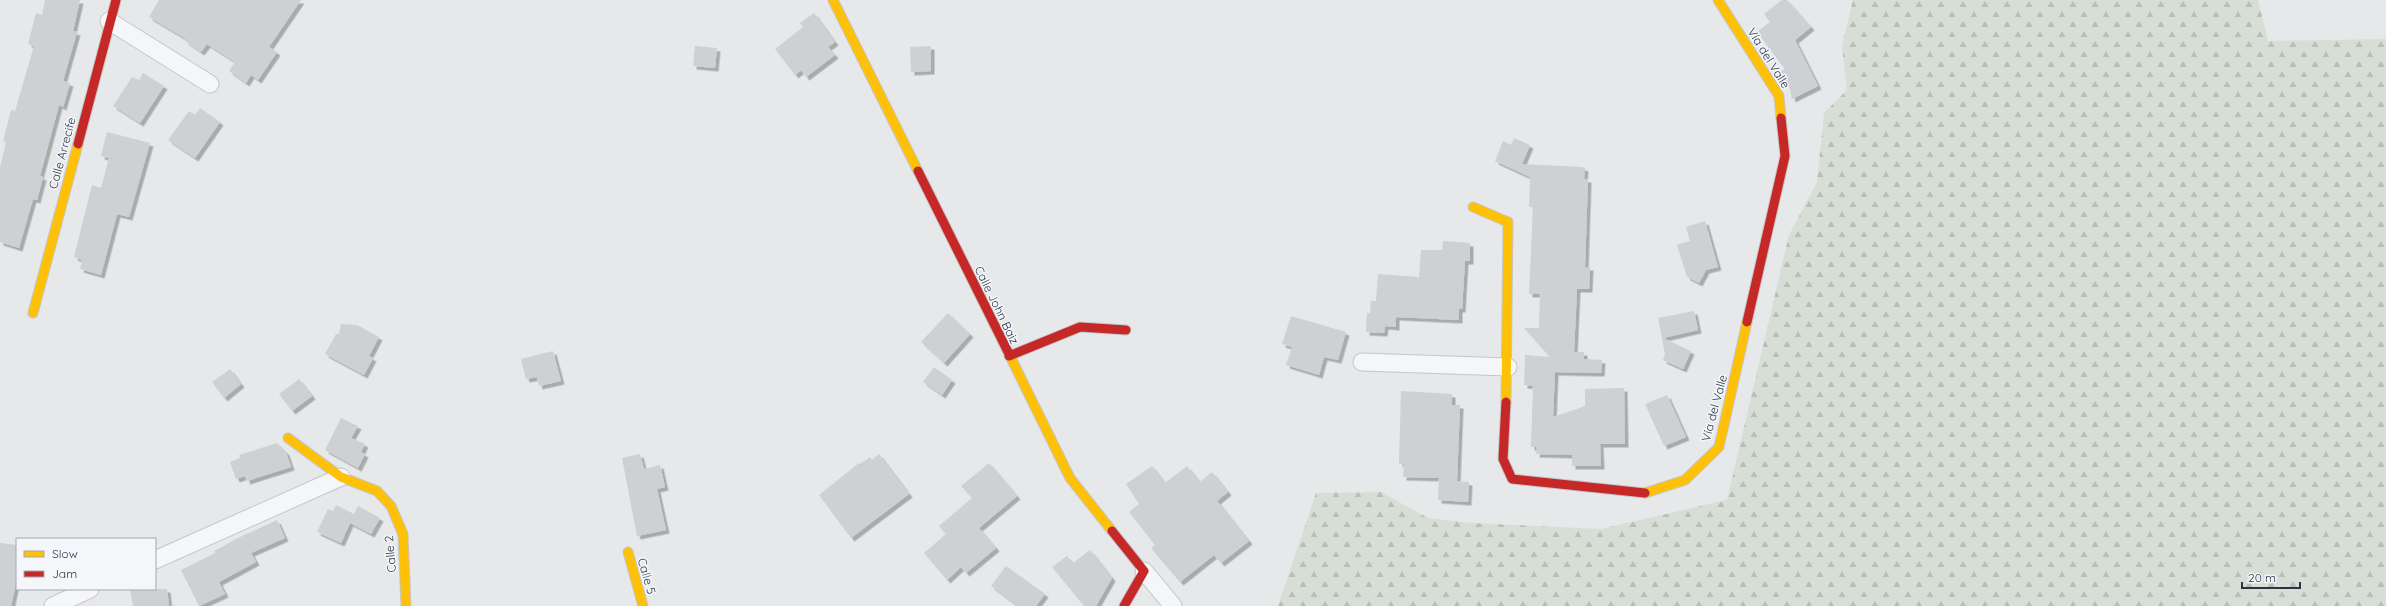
<svg xmlns="http://www.w3.org/2000/svg" width="2386" height="606" font-family="Quicksand,sans-serif">
  <style>
    .forest { fill: url(#forest-firs) }
    .building { fill: #ced0d3; filter: url(#shadow) }
    .lines { fill: none; stroke-linecap: round; stroke-linejoin: round }
    .street-casing { stroke: #c4c6c8; stroke-width: 19 }
    .slow-casing { stroke: #c4c6c8; stroke-width: 11 }
    .jam-casing { stroke: #c4c6c8; stroke-width: 11 }
    .street { stroke: #f5f6f7; stroke-width: 17 }
    .slow { stroke: #ffc107; stroke-width: 9 }
    .jam { stroke: #c62828; stroke-width: 9 }
    .labels { text-anchor: middle; dominant-baseline: central; stroke-width: 3; stroke-linejoin: round; paint-order: stroke }
    .street-label { font-size: 12px; fill: #2b3445; stroke: #f4f6f9 }
  </style>
  <defs>
    <pattern id="forest-firs" width="22" height="20" patternUnits="userSpaceOnUse"><rect width="22" height="20" fill="#d6ded6"/><path d="M5 1l3.5 6h-7zM16 11l3.5 6h-7z" fill="#b8bfb9"/></pattern>
    <filter id="shadow"><feDropShadow dx="3.5" dy="3.5" stdDeviation="0" flood-color="#0004"/></filter>
  </defs>
  <rect width="100%" height="100%" fill="#e6e8ea"/>
  <path class="forest" d="M1853 0H2258L2268 41 2386 39V606H1278L1316 493 1381 492 1428 518 1472 523 1601 529 1727 500 1789 235 1817 182 1824 113 1847 90 1842 46Z"/>
  <path class="building" d="M45 0H80L73 31 77 32 63 81 70 83 63 107 59 105 40 176 43 177 37 200 33 199 19 248 0 242V167L6 142 3 141 11 110 15 111 34 46 28 44 36 13 42 15Z
    M159 0H301L269 47 277 52 258 80 251 75 246 83 229 71 235 62 207 44 201 52 185 41 186 39 149 17Z
    M1782 0H1787L1811 27 1795 40 1818 86 1792 99 1790 89 1779 72 1785 69 1757 32 1770 22 1764 14Z
    M814 13 835 42 828 47 835 55 806 77 801 70 795 75 775 49 803 27 800 23Z
    M695 46 717 48 715 68 693 66Z
    M931 46V71L911 72 910 47Z
    M143 73 164 86 140 123 113 106 132 77 139 80Z
    M200 108 220 122 195 158 168 140 189 111 195 115Z
    M107 132 150 143 129 217 117 214 101 275 80 269 82 260 74 257 92 185 101 188 109 158 101 156Z
    M1514 138 1530 145 1522 164 1582 167 1585 168 1584 179H1588L1585 267H1590L1589 289H1577L1574 352H1584V359L1602 360 1601 373 1555 372 1553 417 1585 406V389L1624 388 1625 444H1600L1601 466H1572V455L1536 454 1537 447H1531L1533 386 1524 385 1525 355 1550 357 1524 328H1539L1540 294H1529L1533 207H1529L1530 177 1495 161 1503 141 1511 145Z
    M1705 221 1718 267 1706 270 1699 283 1687 277 1677 245 1690 241 1686 227Z
    M1443 241 1470 243V261H1465L1462 309H1459V320L1396 317V327L1385 326 1384 333 1366 332 1367 313H1370L1371 301H1376L1378 274 1419 277 1421 250H1442Z
    M1694 311 1698 330 1663 338 1691 351 1683 369 1663 360 1665 354 1658 318Z
    M948 313 970 334 944 363 921 342Z
    M1291 316 1346 332 1338 360 1324 357 1319 375 1286 365 1292 347 1282 344Z
    M341 324 357 325 379 337 369 356 373 358 364 375 325 354 336 334H339Z
    M553 351 561 381 539 386 537 377 526 379 521 359Z
    M934 367 952 380 942 395 923 382Z
    M230 369 241 384 224 398 212 382Z
    M299 379 312 396 292 411 279 394Z
    M1401 391 1452 394V405H1460L1457 481 1469 482 1468 502 1438 500 1439 478 1403 477 1404 464H1399Z
    M1667 395 1686 437 1664 446 1645 404Z
    M341 418 358 426 351 438 365 444 361 452 365 454 358 468 325 450Z
    M277 443 286 452 291 467 247 481 245 476 236 479 230 462 240 458 239 455Z
    M640 454 644 469 660 465 665 487 657 489 666 530 637 536 622 458Z
    M879 454 909 494 851 538 819 495 859 463 860 464 870 457 872 460Z
    M989 463 1017 496 979 528 996 548 966 573 961 567 947 580 924 553 946 534 939 526 972 498 961 486Z
    M1152 466 1165 483 1187 466 1200 482 1212 472 1228 492 1217 501 1249 541 1221 563 1214 555 1180 582 1151 548 1155 545 1129 512 1139 504 1126 484Z
    M336 505 354 514 358 506 380 518 371 534 350 523 341 543 317 532 328 509 333 511Z
    M277 520 285 538 251 553 256 562 219 582 225 594 199 606 181 570 215 553 214 551 238 538Z
    M0 543 17 545V579L11 606H0Z
    M1090 550 1112 578 1096 606H1084L1052 567 1067 556 1073 563Z
    M1006 566 1045 594 1036 606H1018L991 586Z
    M130 589H167L169 606H133Z"/>
  <g class="lines">
    <g class="street-casing">
      <path id="street" d="M109 21 210 84
        M1362 362 1508 367
        M155 560 341 477
        M1144 571 1173 606
        M53 606 90 589"/>
    </g>
    <g class="slow-casing">
      <path id="slow" d="M833 0 918 171
        M1718 0 1779 96 1781 118
        M1473 207 1508 222 1506 402
        M33 313 78 144
        M1009 354 1070 478 1112 531
        M288 438 341 477 377 491 391 506 403 534 406 606
        M1645 493 1685 480 1719 447 1747 322
        M628 552 643 606"/>
    </g>
    <g class="jam-casing">
      <path id="jam" d="M78 144 116 0
        M918 171 1009 354
        M1747 322 1785 156 1781 118
        M1009 356 1080 327 1126 330
        M1506 402 1503 459 1512 479 1645 493
        M1112 531 1144 571 1124 606"/>
    </g>
    <use href="#street" class="street"/>
    <use href="#slow" class="slow"/>
    <use href="#jam" class="jam"/>
  </g>
  <g class="labels">
    <g class="street-label">
      <text transform="translate(1769 58) rotate(58)">Vía del Valle</text>
      <text transform="translate(62 153) rotate(-75)">Calle Arrecife</text>
      <text transform="translate(997 305) rotate(64)">Calle John Baiz</text>
      <text transform="translate(1714 408) rotate(-75)">Vía del Valle</text>
      <text transform="translate(390 554) rotate(-95)">Calle 2</text>
      <text transform="translate(647 576) rotate(74)">Calle 5</text>
    </g>
  </g>
  <rect x="16" y="538" width="140" height="52" fill="#f4f6f9" stroke="#a4a8b1"/>
  <rect x="24" y="551" width="20" height="6" fill="#ffc107" stroke="#a4a8b1"/>
  <text x="52" y="558" font-size="12" fill="#2b3445">Slow</text>
  <rect x="24" y="571" width="20" height="6" fill="#c62828" stroke="#a4a8b1"/>
  <text x="52" y="578" font-size="12" fill="#2b3445">Jam</text>
  <path d="M2242 582v6h58v-6" fill="none" stroke="#2b3445" stroke-width="2"/>
  <text x="2248" y="582" font-size="12" fill="#2b3445" stroke="#f4f6f9" stroke-width="3" paint-order="stroke">20 m</text>
</svg>
